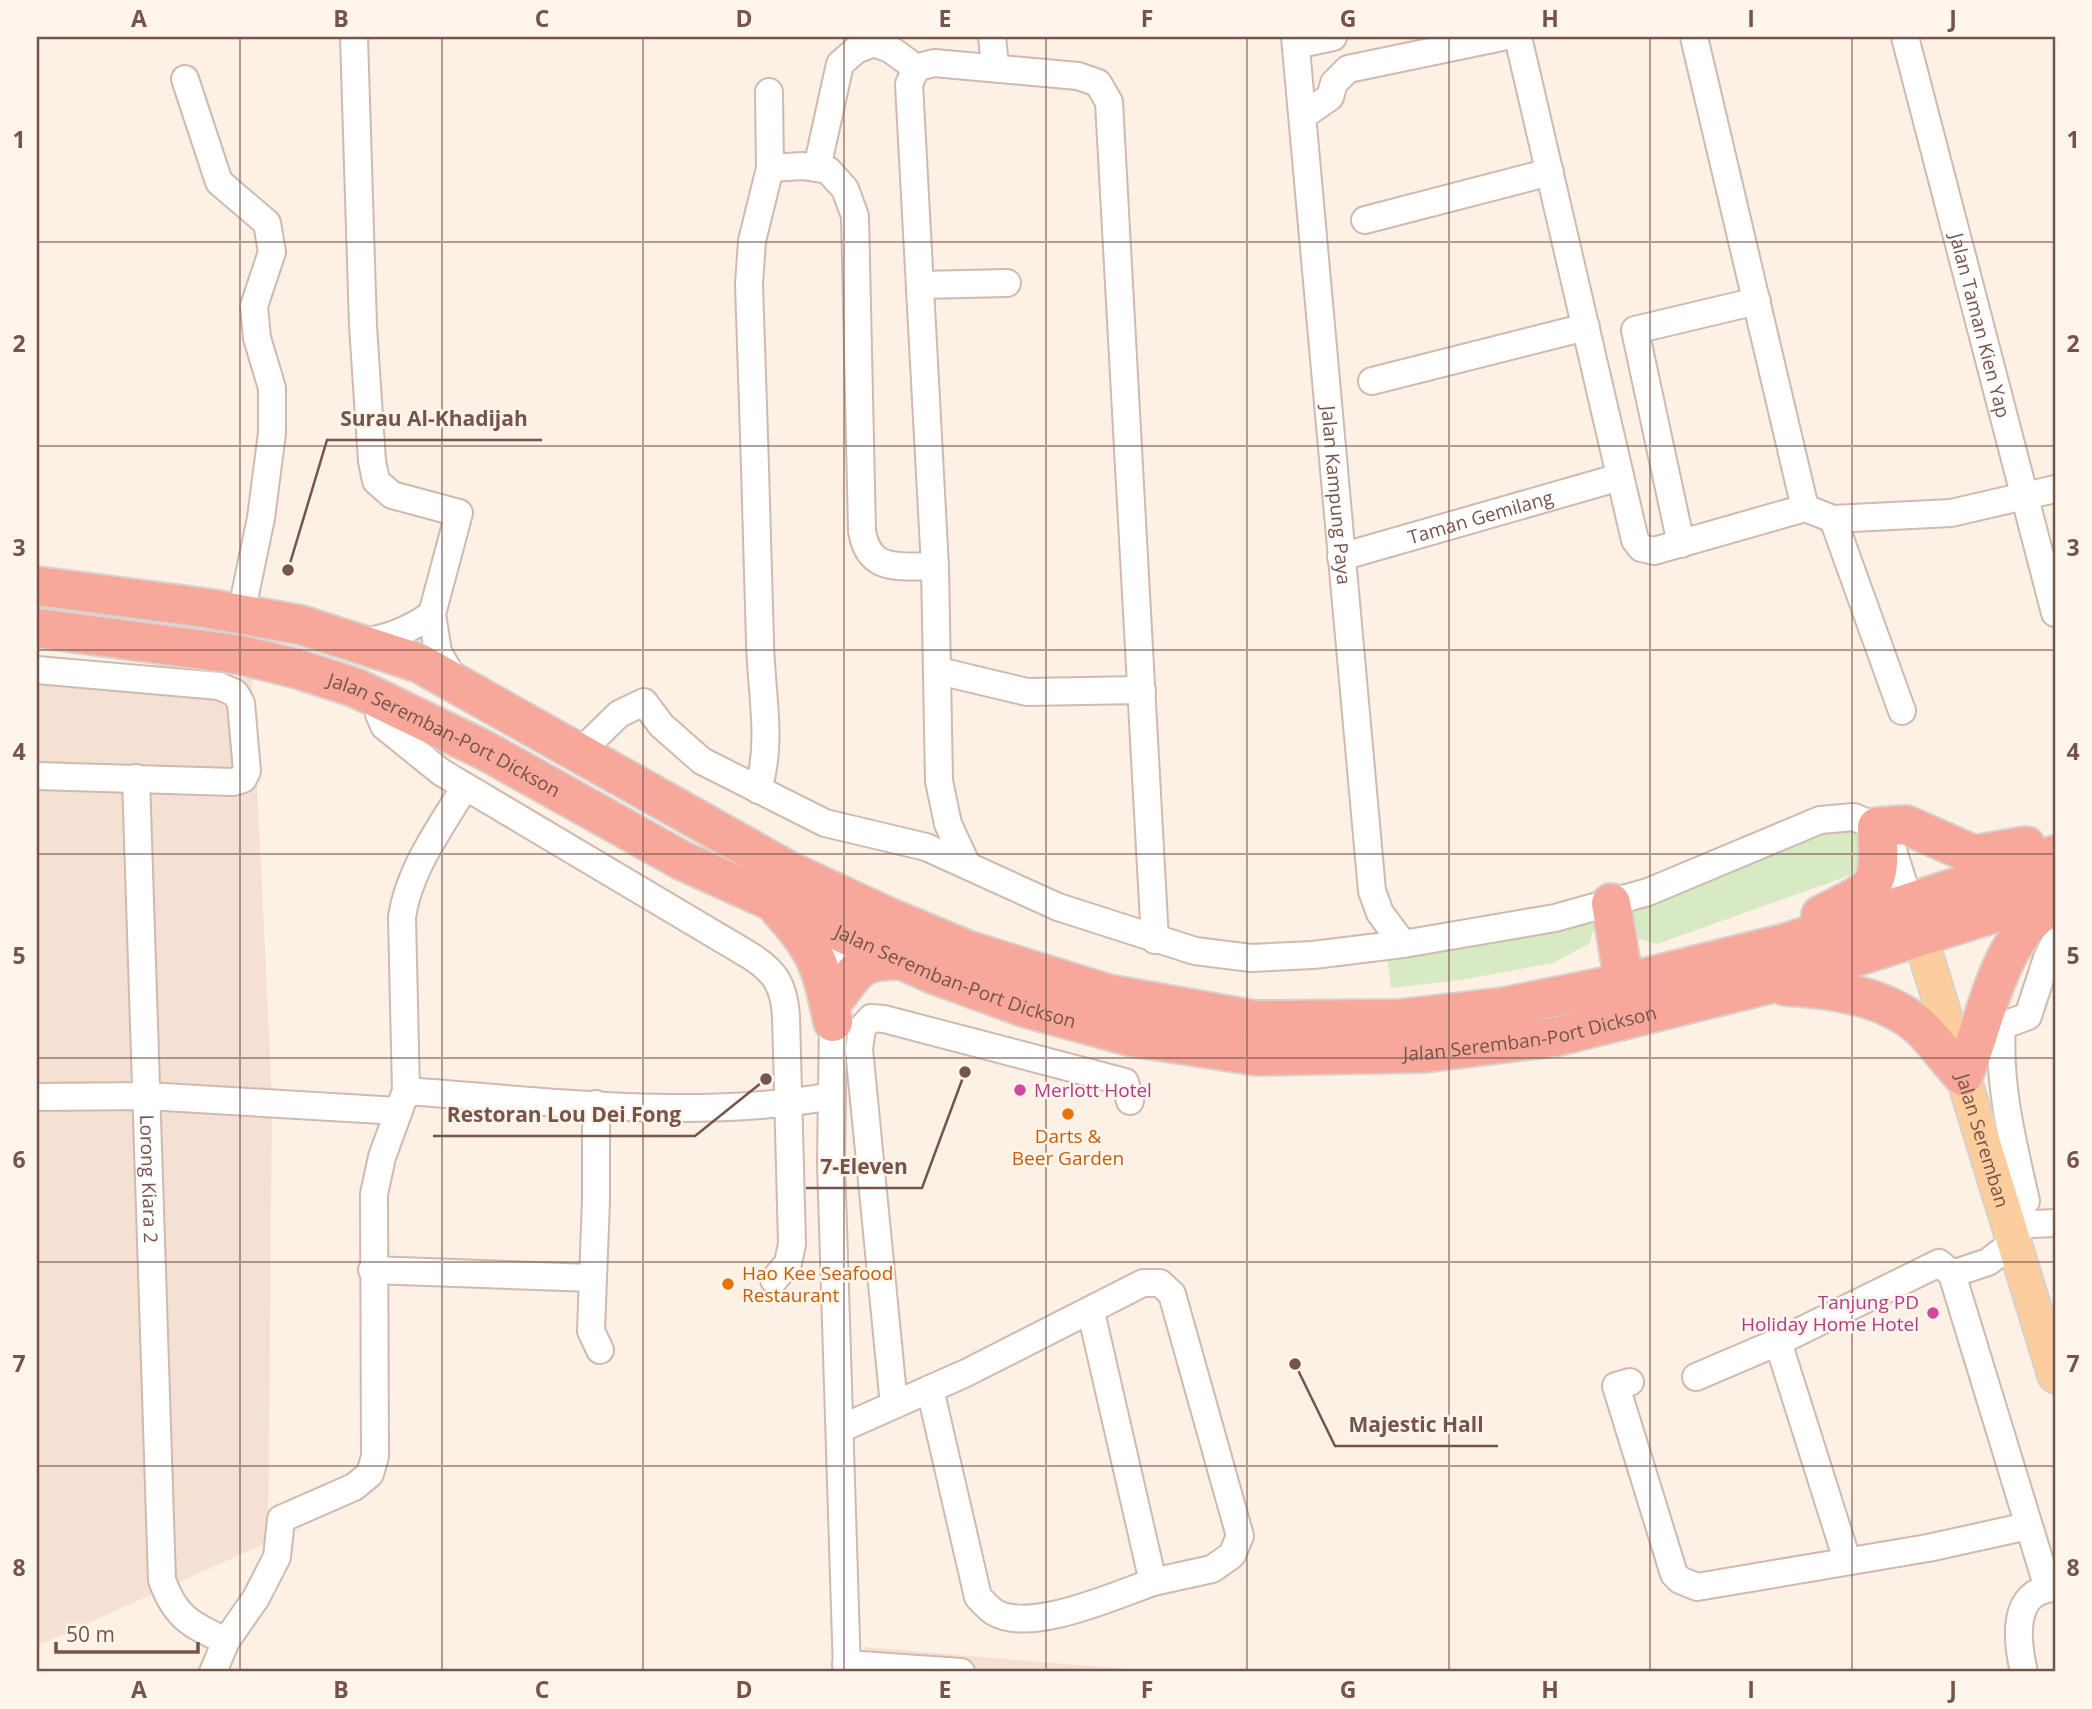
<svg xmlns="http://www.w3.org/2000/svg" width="2092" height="1709" font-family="'Open Sans',sans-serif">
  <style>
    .residential { fill: #f4e1d3 }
    .green { fill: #d8eac3 }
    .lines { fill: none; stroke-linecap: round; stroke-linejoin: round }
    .minor-casing { stroke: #d0b9ae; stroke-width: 30 }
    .major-casing { stroke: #d9cfcc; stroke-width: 37 }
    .highway-casing { stroke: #d9cfcc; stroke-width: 42 }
    .minor { stroke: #fff; stroke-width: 26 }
    .major { stroke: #fccd9d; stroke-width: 33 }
    .highway { stroke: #f7a89b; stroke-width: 38 }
    .grid { fill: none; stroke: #76544a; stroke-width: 2; stroke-opacity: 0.55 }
    .hotel-dot { fill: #d1479c; stroke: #fff5ec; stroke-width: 2.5 }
    .food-dot { fill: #e8710a; stroke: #fff5ec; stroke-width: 2.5 }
    .labels { text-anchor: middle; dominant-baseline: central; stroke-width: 5; stroke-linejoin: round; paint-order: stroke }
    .street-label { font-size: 19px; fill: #76544a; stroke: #fff5ec }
    .hotel-label { font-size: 19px; fill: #b23c85; stroke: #fff5ec; text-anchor: start }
    .food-label { font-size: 19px; fill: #c56008; stroke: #fff5ec }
    .leader { fill: none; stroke: #76544a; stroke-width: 2.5 }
    .callout-dot { fill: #76544a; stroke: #fff5ec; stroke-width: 2.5 }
    .callout-label { font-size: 21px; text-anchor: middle; font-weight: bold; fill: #76544a; stroke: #fff5ec; stroke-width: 5; stroke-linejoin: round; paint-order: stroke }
    .neatline { fill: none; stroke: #76544a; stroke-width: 2.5 }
    .grid-label { font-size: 23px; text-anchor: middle; font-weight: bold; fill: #76544a }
  </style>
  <rect width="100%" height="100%" fill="#fdf1e5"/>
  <path class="residential" d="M37 658 252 679 272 1098 268 1542 37 1646Z
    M864 1647 1161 1672H863Z"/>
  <path class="green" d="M1832 825 1861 827 1866 860 1848 876 1657 944 1639 939 1630 915 1646 899Z
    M1568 923 1596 924 1589 944 1553 963 1461 980 1391 988 1387 956Z"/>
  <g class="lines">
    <g class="minor-casing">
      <g id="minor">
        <path d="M354 37 363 326 372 461 376 481 392 495 459 513 432 614 438 652 454 680"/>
        <path d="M992 37 995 66"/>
        <path id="s1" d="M1295 37 1372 891 1380 913 1403 944"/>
        <path d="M1518 37 1635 540 1641 548 1654 551 1805 508 1833 519 1951 513 2055 489"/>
        <path d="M1694 37 1805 508"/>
        <path id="s2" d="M1905 37 2055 613"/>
        <path d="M1296 45 1333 37"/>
        <path d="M185 79 219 182 267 223 272 252 254 306 257 338 272 388V433L261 518 241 614"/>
        <path d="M1304 115 1330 97 1334 83 1348 69 1502 37"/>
        <path d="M770 168 803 166 828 170 845 189 855 216 862 531C869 574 900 565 935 567"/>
        <path d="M817 168 840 64 856 50 874 43 890 49 916 68"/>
        <path d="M1365 220 1550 172"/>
        <path d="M921 285 1007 283"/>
        <path d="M1372 381 1586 327"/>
        <path d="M1833 519 1902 711"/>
        <path d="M1681 544 1635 330 1757 301"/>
        <path id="s3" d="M1341 557 1620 477"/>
        <path d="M361 642C388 639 410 630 432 614"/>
        <path d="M37 670 219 686 235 693 241 703 247 771 243 779 233 782 37 776"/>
        <path d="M939 671 1027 692 1142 690"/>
        <path d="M381 698 379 714 384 726 441 772 749 955C775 971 784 985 786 1016L792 1244 788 1263 774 1280"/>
        <path d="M579 753 619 714 644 702 661 725 702 761 825 823 926 847 1058 907 1195 951 1251 958 1313 955 1403 944 1555 918 1648 892 1820 820 1854 817 1877 827 1891 844 1910 904"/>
        <path id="s4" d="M136 778 162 1580C175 1617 191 1625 226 1641"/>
        <path d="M758 790C773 741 761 693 760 642 757 523 753 403 749 284L752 241 770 168 769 92"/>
        <path d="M967 865 948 824 939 781 935 567 909 84 916 68 934 63 1078 76 1098 83 1109 102 1155 940"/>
        <path d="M406 1091C545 1101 693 1121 832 1096"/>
        <path d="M37 1097 147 1096 398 1111"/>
        <path d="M596 1104V1200L591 1331 600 1350"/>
        <path d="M2003 1207 2026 1201C2013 1143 1998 1086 2002 1026L2028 1016 2047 958 2055 942"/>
        <path d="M2009 1225 2055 1223"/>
        <path d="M372 1270 593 1278"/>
        <path d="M1952 1274 1988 1262 2014 1242"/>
        <path d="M1778 1342 1847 1560"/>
        <path d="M1696 1377 1778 1342 1939 1263 1952 1274 2048 1588"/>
        <path d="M1630 1382 1616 1386 1674 1574 1680 1580 1697 1587 1928 1548 2028 1526"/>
        <path d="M930 1389 978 1597C983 1602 988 1608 994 1612 1030 1634 1116 1595 1153 1582L1091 1312"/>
        <path d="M894 1405 859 1049 862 1028 871 1018 884 1019 1125 1082 1130 1101"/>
        <path d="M840 1429 966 1373 1143 1283H1160L1172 1294 1240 1536 1232 1555 1212 1569 1153 1582"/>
        <path d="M846 1664 961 1672"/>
        <path d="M213 1672 226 1641 256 1598 277 1557 281 1519 354 1487 370 1474 375 1456 374 1194 382 1157 406 1091 402 917C409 869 440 829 464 788"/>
        <path d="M847 1672 831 1163 833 1022 847 936"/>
        <path d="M2024 1672C2017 1642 2010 1590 2055 1588"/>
      </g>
    </g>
    <g class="major-casing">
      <g id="major">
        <path id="s5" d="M1913 913 2055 1376"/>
      </g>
    </g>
    <g class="highway-casing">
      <g id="highway">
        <path d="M37 586 206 608 301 625 419 663 789 871 888 917 967 950 1108 994 1254 1020 1399 1019 1504 1007 1624 983 1786 943 2055 855"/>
        <path id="s6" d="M37 628 241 655 298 669 356 688 486 751 681 860 933 974 1026 1008 1132 1037 1257 1056 1424 1053 1554 1037 1769 984 2055 894"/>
        <path d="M1611 903 1624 983"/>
        <path d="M780 910C819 953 821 967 833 1022"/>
        <path d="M1821 915C1875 887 1882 892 1877 827L1906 825 1974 855 2026 846"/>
        <path d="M1785 986C1831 989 1883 995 1919 1026 1935 1041 1948 1060 1963 1076 1988 1017 1996 938 2055 902"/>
        <path d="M837 996C859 966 862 960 901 960"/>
      </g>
    </g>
    <use href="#minor" class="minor"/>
    <use href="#major" class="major"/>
    <use href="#highway" class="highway"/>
  </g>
  <path class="grid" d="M240 37V1672M442 37V1672M643 37V1672M844 37V1672M1046 37V1672M1247 37V1672M1449 37V1672M1650 37V1672M1852 37V1672M37 242H2055M37 446H2055M37 650H2055M37 854H2055M37 1058H2055M37 1262H2055M37 1466H2055"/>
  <g class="hotel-dot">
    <circle cx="1020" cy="1090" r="7"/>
    <circle cx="1933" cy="1313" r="7"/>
  </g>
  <g class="food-dot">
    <circle cx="1068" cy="1114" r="7"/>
    <circle cx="728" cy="1284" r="7"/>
  </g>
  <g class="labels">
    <g class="street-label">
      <text stroke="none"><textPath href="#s2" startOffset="298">Jalan Taman Kien Yap</textPath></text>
      <text stroke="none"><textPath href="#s1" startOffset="460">Jalan Kampung Paya</textPath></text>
      <text stroke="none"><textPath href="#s3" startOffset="145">Taman Gemilang</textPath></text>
      <text stroke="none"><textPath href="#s6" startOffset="425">Jalan Seremban-Port Dickson</textPath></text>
      <text stroke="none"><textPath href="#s6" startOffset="992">Jalan Seremban-Port Dickson</textPath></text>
      <text stroke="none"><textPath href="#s6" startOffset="1580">Jalan Seremban-Port Dickson</textPath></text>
      <text stroke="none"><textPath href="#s5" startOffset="238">Jalan Seremban</textPath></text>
      <text stroke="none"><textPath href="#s4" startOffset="401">Lorong Kiara 2</textPath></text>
    </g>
    <g class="hotel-label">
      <text x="1034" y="1090">Merlott Hotel</text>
      <text x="1919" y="1302" text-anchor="end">Tanjung PD<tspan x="1919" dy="22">Holiday Home Hotel</tspan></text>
    </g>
    <g class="food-label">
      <text x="1068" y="1136">Darts &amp;<tspan x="1068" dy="22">Beer Garden</tspan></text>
      <text x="742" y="1273" text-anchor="start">Hao Kee Seafood<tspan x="742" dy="22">Restaurant</tspan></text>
    </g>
  </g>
  <path class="leader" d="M288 570L327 440H542M766 1079L695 1136H433M965 1072L922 1188H806M1295 1364L1335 1446H1498"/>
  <g class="callout-dot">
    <circle cx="288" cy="570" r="7"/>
    <circle cx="766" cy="1079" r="7"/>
    <circle cx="965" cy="1072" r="7"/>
    <circle cx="1295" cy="1364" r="7"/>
  </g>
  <g class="callout-label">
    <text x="434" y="426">Surau Al-Khadijah</text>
    <text x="564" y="1122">Restoran Lou Dei Fong</text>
    <text x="864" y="1174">7-Eleven</text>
    <text x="1416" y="1432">Majestic Hall</text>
  </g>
  <rect width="2092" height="1709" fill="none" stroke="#fff5ec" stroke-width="77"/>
  <path d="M56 1642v10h142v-10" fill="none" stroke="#76544a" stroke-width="3.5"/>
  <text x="66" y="1642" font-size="21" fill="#76544a" stroke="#fff5ec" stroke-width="5" paint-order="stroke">50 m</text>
  <rect x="38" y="38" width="2016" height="1632" class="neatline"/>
  <g class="grid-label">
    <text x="139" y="27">A</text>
    <text x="341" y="27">B</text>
    <text x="542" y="27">C</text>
    <text x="744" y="27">D</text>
    <text x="945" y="27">E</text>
    <text x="1147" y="27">F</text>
    <text x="1348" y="27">G</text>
    <text x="1550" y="27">H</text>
    <text x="1751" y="27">I</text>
    <text x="1953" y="27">J</text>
    <text x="19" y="148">1</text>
    <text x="2073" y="148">1</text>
    <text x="19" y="352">2</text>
    <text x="2073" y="352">2</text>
    <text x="19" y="556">3</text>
    <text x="2073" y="556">3</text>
    <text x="19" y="760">4</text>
    <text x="2073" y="760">4</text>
    <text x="19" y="964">5</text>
    <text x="2073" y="964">5</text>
    <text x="19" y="1168">6</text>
    <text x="2073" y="1168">6</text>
    <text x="19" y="1372">7</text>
    <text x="2073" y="1372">7</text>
    <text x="19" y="1576">8</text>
    <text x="2073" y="1576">8</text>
    <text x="139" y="1698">A</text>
    <text x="341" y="1698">B</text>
    <text x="542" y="1698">C</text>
    <text x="744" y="1698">D</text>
    <text x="945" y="1698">E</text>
    <text x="1147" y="1698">F</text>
    <text x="1348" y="1698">G</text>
    <text x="1550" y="1698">H</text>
    <text x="1751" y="1698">I</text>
    <text x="1953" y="1698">J</text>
  </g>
</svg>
